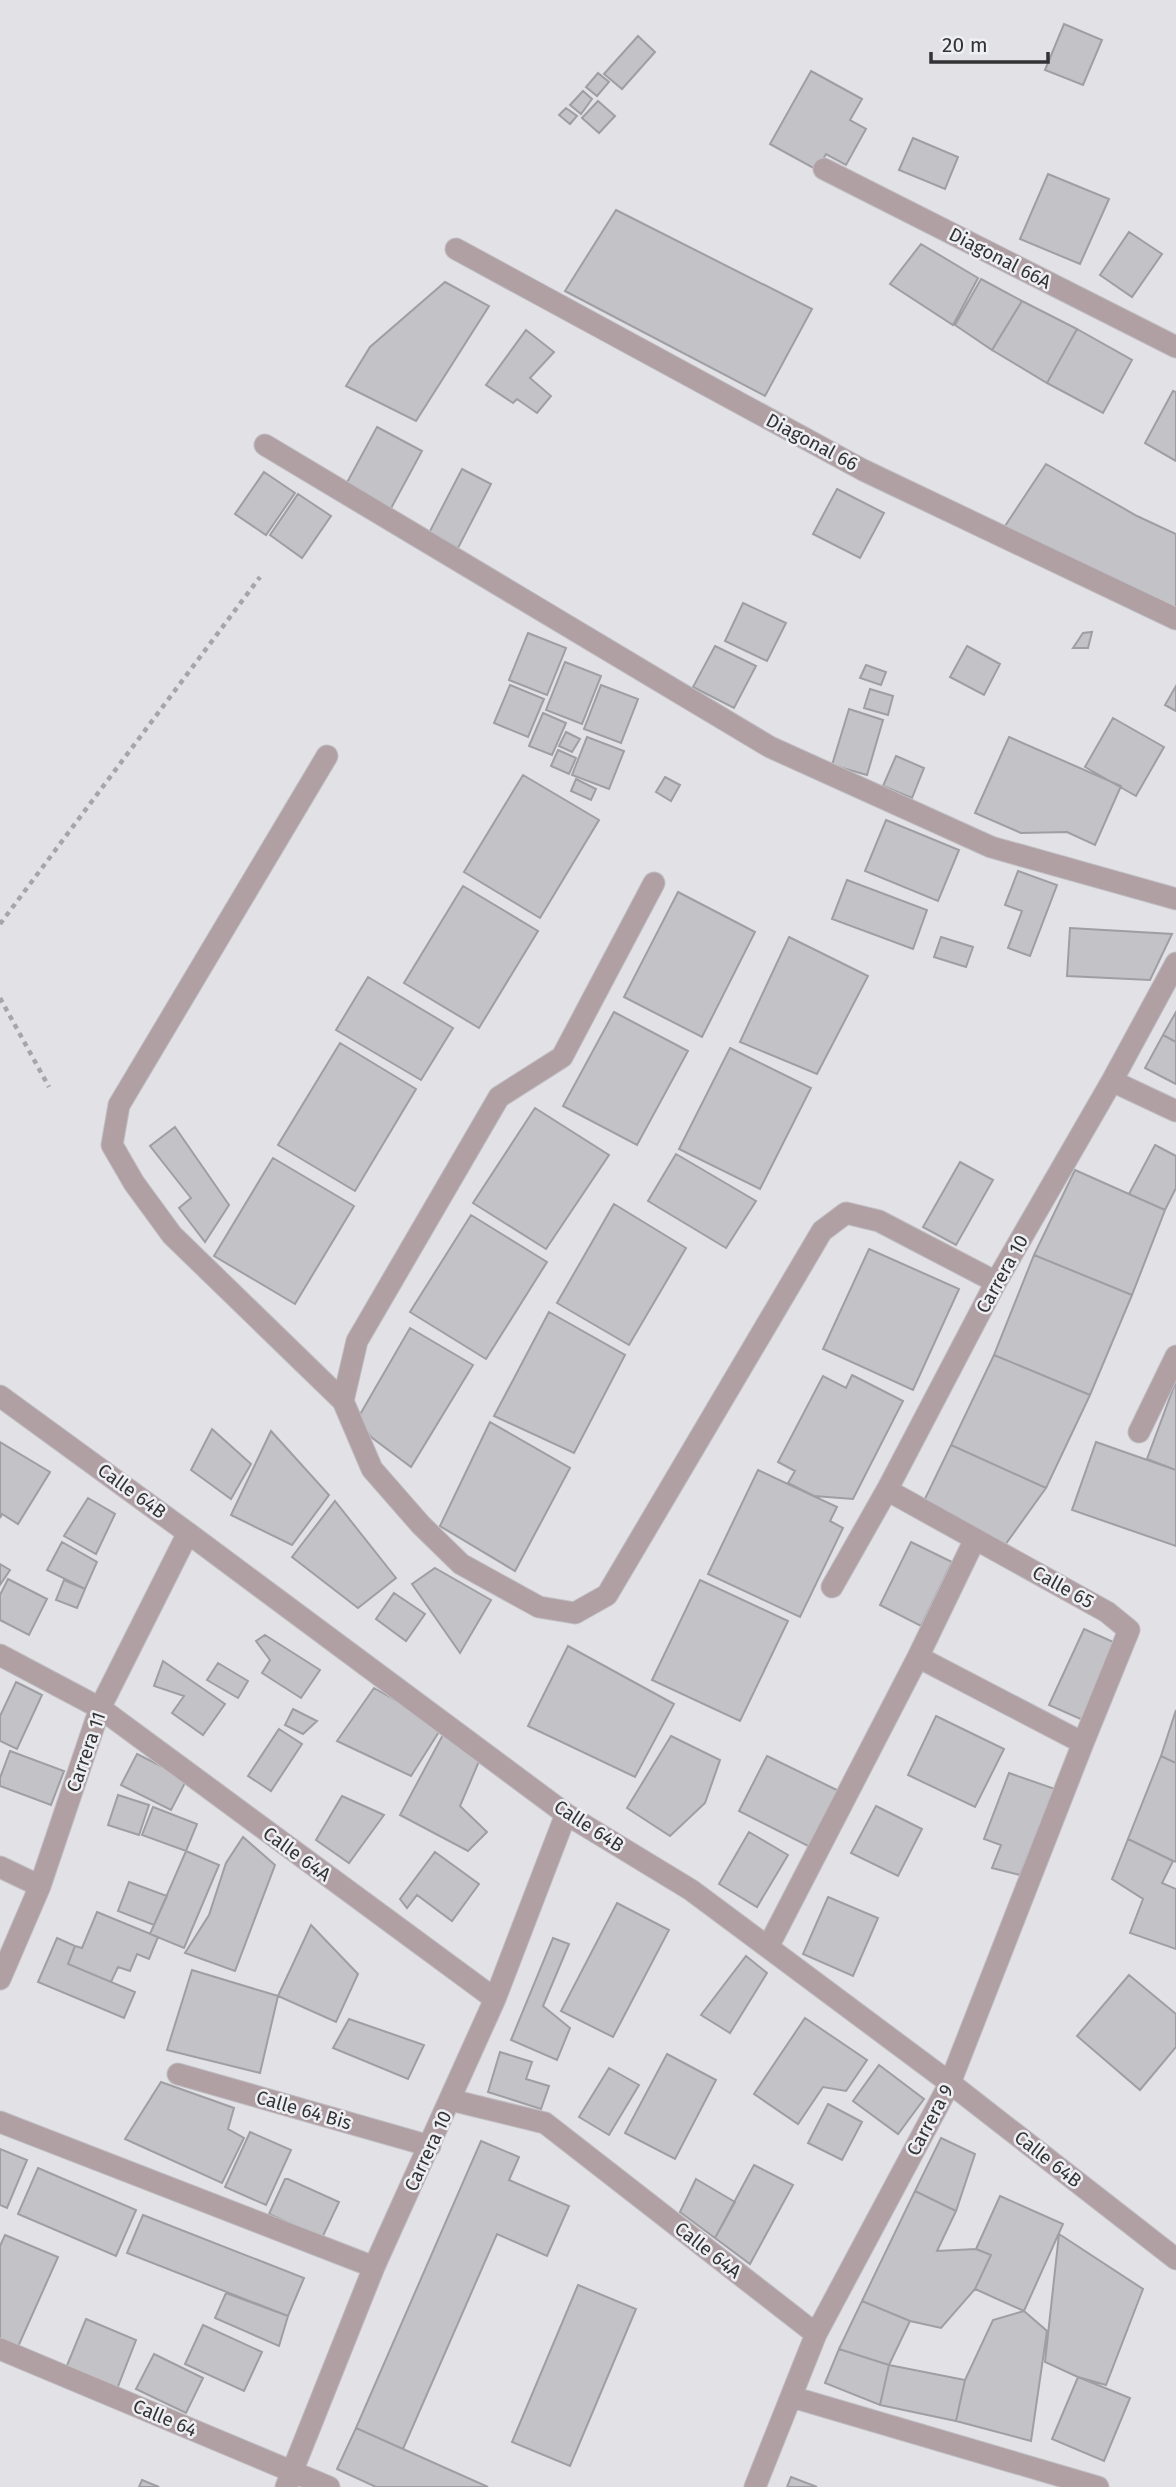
<svg xmlns="http://www.w3.org/2000/svg" width="1176" height="2487" font-family="'Fira Sans',sans-serif">
  <style>
    .building { fill: #c3c3c7; stroke: #9e9ea3; stroke-width: 2 }
    .lines { fill: none; stroke-linecap: round; stroke-linejoin: round }
    .street-casing { stroke: #bebec3; stroke-width: 23 }
    .path { stroke: #a6a6aa; stroke-width: 4.5; stroke-dasharray: 5 5; stroke-linecap: butt }
    .street { stroke: #b0a0a4; stroke-width: 21 }
    .labels { text-anchor: middle; dominant-baseline: central; stroke-width: 5; stroke-linejoin: round; paint-order: stroke }
    .street-label { font-size: 19px; fill: #333335; stroke: #eeeff3 }
  </style>
  <rect width="100%" height="100%" fill="#e1e1e6"/>
  <path class="building" d="M1064 24 1102 40 1083 85 1045 70Z
    M638 36 655 52 622 89 604 74Z
    M811 71 862 99 850 120 866 129 846 165 826 154 817 170 770 144Z
    M598 73 609 82 597 96 586 87Z
    M583 91 592 99 581 114 570 105Z
    M598 101 615 116 599 133 582 118Z
    M566 108 577 116 570 124 559 115Z
    M913 138 958 157 945 189 899 170Z
    M1048 174 1109 199 1080 264 1020 239Z
    M616 210 812 309 765 396 565 291Z
    M1129 232 1162 254 1132 297 1100 275Z
    M921 244 978 278 953 325 890 284Z
    M981 279 1022 301 992 350 955 325Z
    M445 282 489 306 416 421 346 386 370 347Z
    M1022 301 1077 329 1047 383 992 350Z
    M1077 329 1132 360 1103 413 1047 383Z
    M526 330 554 352 530 378 551 396 537 413 517 399 513 403 486 385Z
    M1173 391 1176 392V461L1145 443Z
    M377 427 422 451 389 512 344 488Z
    M1046 464 1137 516 1176 534V615L1003 529Z
    M462 469 491 484 458 548 429 533Z
    M264 472 295 493 266 535 235 514Z
    M837 489 884 513 860 558 813 534Z
    M298 494 331 516 302 558 270 535Z
    M743 603 786 623 767 661 725 641Z
    M1092 632 1088 648H1073L1083 633Z
    M528 633 566 648 547 695 509 680Z
    M715 646 756 666 734 708 693 687Z
    M967 646 1000 664 984 695 950 677Z
    M565 662 601 676 582 724 546 710Z
    M866 665 886 672 881 685 860 678Z
    M510 685 544 699 528 737 494 723Z
    M601 685 638 699 621 743 584 729Z
    M1176 686V711L1165 705Z
    M870 689 893 696 888 715 864 708Z
    M849 709 883 720 867 775 832 765Z
    M543 713 566 723 552 755 529 746Z
    M1113 718 1164 747 1136 796 1085 767Z
    M566 732 580 739 572 752 559 746Z
    M587 737 624 751 609 789 572 775Z
    M1009 737 1121 786 1095 845 1067 832 1021 833 975 813Z
    M558 750 576 758 569 774 551 766Z
    M896 756 924 768 912 798 883 786Z
    M523 775 599 820 540 918 464 872Z
    M665 777 680 785 671 801 656 792Z
    M576 779 596 789 591 800 571 791Z
    M886 820 959 850 938 901 865 871Z
    M1018 871 1057 885 1030 956 1008 948 1022 911 1005 905Z
    M847 880 927 910 913 949 832 919Z
    M463 886 538 931 479 1028 404 983Z
    M678 892 755 932 702 1037 624 997Z
    M1070 928 1172 934 1150 980 1067 976Z
    M789 937 868 976 817 1074 740 1042Z
    M941 937 973 947 966 967 934 957Z
    M368 977 453 1028 421 1080 336 1030Z
    M614 1012 688 1051 637 1145 563 1106Z
    M1176 1012V1042L1163 1035Z
    M1163 1035 1176 1042V1084L1145 1068Z
    M340 1043 416 1089 355 1191 278 1145Z
    M730 1048 811 1088 760 1189 679 1149Z
    M535 1108 609 1155 546 1249 473 1203Z
    M175 1127 229 1205 205 1242 179 1208 191 1198 150 1146Z
    M1155 1145 1176 1156V1188L1165 1210 1129 1194Z
    M676 1154 756 1201 726 1248 648 1201Z
    M273 1158 354 1206 295 1304 214 1256Z
    M960 1162 993 1180 956 1245 923 1227Z
    M1075 1170 1165 1210 1132 1295 1034 1255Z
    M614 1204 686 1248 629 1345 557 1303Z
    M471 1215 547 1262 486 1359 410 1312Z
    M869 1249 959 1289 913 1390 823 1349Z
    M1034 1255 1132 1295 1090 1395 994 1355Z
    M549 1312 625 1355 574 1453 494 1416Z
    M410 1328 473 1365 411 1467 371 1437 358 1418Z
    M994 1355 1090 1395 1046 1488 951 1445Z
    M852 1375 903 1401 853 1499 814 1496 788 1483 795 1471 778 1462 823 1376 846 1388Z
    M1176 1381V1470L1147 1459Z
    M490 1422 570 1468 515 1571 440 1526Z
    M212 1429 251 1464 231 1499 191 1470Z
    M271 1431 329 1495 292 1545 231 1515Z
    M0 1442 50 1472 18 1524 2 1514 0 1518Z
    M1096 1442 1176 1470V1546L1072 1510Z
    M951 1445 1046 1488 1005 1545 922 1505Z
    M758 1470 837 1507 830 1521 843 1528 800 1617 708 1574Z
    M88 1498 115 1514 96 1554 64 1536Z
    M335 1501 396 1578 358 1608 292 1557Z
    M62 1542 97 1562 85 1589 47 1570Z
    M911 1542 952 1562 921 1626 880 1605Z
    M0 1564 10 1570 0 1585Z
    M435 1568 491 1600 460 1653 412 1584Z
    M8 1579 47 1599 29 1635 0 1620V1595Z
    M64 1580 85 1589 77 1608 56 1600Z
    M700 1580 788 1621 740 1721 652 1680Z
    M394 1593 425 1614 406 1641 376 1619Z
    M1084 1629 1120 1645 1085 1721 1049 1705Z
    M265 1635 320 1670 301 1698 262 1673 270 1660 256 1641Z
    M568 1646 674 1704 635 1777 528 1726Z
    M163 1661 225 1704 203 1735 172 1713 184 1696 154 1686Z
    M218 1663 248 1681 238 1698 207 1680Z
    M16 1682 42 1695 17 1749 0 1741V1716Z
    M374 1688 442 1727 411 1776 337 1741Z
    M293 1709 317 1721 303 1734 285 1725Z
    M1176 1710V1763L1161 1756Z
    M936 1716 1004 1749 975 1807 908 1775Z
    M279 1729 302 1744 271 1791 248 1776Z
    M445 1731 480 1759 460 1806 487 1832 468 1851 400 1815Z
    M671 1736 720 1760 705 1803 670 1836 627 1808Z
    M10 1751 64 1771 51 1805 0 1786V1778Z
    M137 1754 187 1779 171 1810 121 1785Z
    M767 1756 841 1792 812 1848 739 1811Z
    M1161 1756 1176 1763V1862L1128 1839Z
    M1009 1773 1055 1789 1020 1875 992 1868 1001 1845 984 1839Z
    M118 1795 149 1805 139 1835 108 1825Z
    M342 1796 384 1815 349 1863 316 1840Z
    M876 1806 922 1829 898 1876 851 1853Z
    M153 1807 197 1824 186 1851 142 1835Z
    M749 1832 788 1855 757 1907 719 1884Z
    M243 1837 275 1865 235 1971 185 1953 209 1915 226 1863Z
    M1128 1839 1173 1861 1162 1883 1176 1889V1949L1130 1933 1143 1899 1112 1879Z
    M186 1851 219 1865 184 1948 150 1934Z
    M435 1852 479 1884 452 1921 417 1895 407 1908 400 1899Z
    M129 1882 167 1896 154 1925 118 1911Z
    M828 1897 878 1918 853 1976 803 1954Z
    M617 1903 669 1930 613 2037 561 2011Z
    M97 1912 158 1937 149 1959 137 1954 130 1971 118 1967 111 1982 68 1964 75 1946 82 1948Z
    M311 1925 358 1974 336 2022 278 1996Z
    M57 1938 75 1946 68 1964 135 1992 124 2018 38 1982Z
    M553 1938 569 1944 543 2006 570 2028 557 2060 511 2040Z
    M746 1956 767 1973 730 2033 701 2015Z
    M192 1970 278 1996 260 2073 167 2050Z
    M1129 1975 1176 2014V2047L1140 2090 1077 2036Z
    M805 2018 867 2060 846 2091 823 2087 798 2124 754 2094Z
    M349 2019 424 2045 408 2079 333 2048Z
    M500 2052 532 2062 526 2079 549 2086 541 2109 488 2092Z
    M667 2054 716 2080 675 2159 625 2133Z
    M879 2065 924 2099 898 2134 853 2101Z
    M609 2068 639 2085 609 2135 579 2117Z
    M161 2082 234 2108 228 2129 244 2138 222 2183 125 2139Z
    M828 2104 862 2122 842 2160 808 2143Z
    M250 2132 291 2150 266 2205 225 2187Z
    M941 2138 975 2154 956 2211 915 2191Z
    M481 2141 519 2157 509 2180 569 2206 547 2256 497 2234 403 2449 356 2428Z
    M0 2149 27 2160 7 2208 0 2205Z
    M754 2165 793 2185 750 2264 715 2238Z
    M38 2168 136 2210 116 2256 18 2214Z
    M285 2179H288L339 2202 322 2238 269 2214Z
    M696 2179 735 2202 715 2238 680 2212Z
    M915 2191 956 2211 937 2251 976 2249 991 2255 975 2289 941 2328 910 2321 862 2301Z
    M1000 2196 1063 2224 1024 2311 975 2289 991 2255 976 2249Z
    M143 2215 304 2278 288 2316 127 2253Z
    M1059 2234 1143 2289 1106 2385 1078 2377 1045 2362Z
    M5 2235 58 2257 17 2349 0 2341V2246Z
    M578 2285 636 2309 570 2466 512 2442Z
    M226 2293 288 2316 279 2346 215 2318Z
    M862 2301 910 2321 889 2365 839 2349Z
    M1024 2311 1047 2331 1031 2441 956 2421 965 2380 993 2320Z
    M86 2319 136 2340 117 2389 66 2368Z
    M203 2325 262 2352 244 2391 185 2364Z
    M839 2349 889 2365 880 2405 825 2383Z
    M154 2354 203 2378 186 2413 136 2389Z
    M889 2365 965 2380 956 2421 880 2405Z
    M1078 2377 1130 2398 1104 2461 1052 2439Z
    M356 2428 488 2487H376L337 2469Z
    M791 2477 817 2487H787Z
    M142 2480 159 2487H139Z"/>
  <g class="lines">
    <g class="street-casing">
      <path id="street" d="M824 169 1176 347
        M456 249 863 470 1176 619
        M265 445 770 747 991 847 1176 899
        M327 756 119 1105 112 1145 134 1183 172 1235 343 1401
        M654 883 562 1057 499 1097 357 1341 343 1401 372 1469 421 1525 461 1564 539 1607 575 1613 607 1595 822 1231 846 1213 879 1221 996 1282
        M1112 1081 1176 1111
        M0 1396 188 1533 566 1814 691 1890 950 2083 1176 2259
        M1139 1432 1176 1356
        M832 1587 887 1490 996 1282 1112 1081 1176 963
        M0 1655 100 1708 495 1999
        M918 1657 1083 1743
        M0 1867 40 1886
        M768 1947 918 1657 975 1539
        M0 1979 40 1886 100 1708 188 1533
        M178 2074 430 2146
        M451 2100 545 2123 816 2334
        M0 2122 374 2267
        M0 2349 329 2487
        M792 2397 1098 2487
        M286 2487 374 2267 495 1999 566 1814
        M755 2487 816 2334 950 2083 1083 1743 1129 1630 1107 1612 887 1490"/>
    </g>
    <path class="path" d="M0 924 260 577
      M0 998 49 1087"/>
    <use href="#street" class="street"/>
  </g>
  <g class="labels">
    <g class="street-label">
      <text transform="translate(1000 258) rotate(27)">Diagonal 66A</text>
      <text transform="translate(812 442) rotate(28)">Diagonal 66</text>
      <text transform="translate(1002 1274) rotate(-61)">Carrera 10</text>
      <text transform="translate(132 1491) rotate(36)">Calle 64B</text>
      <text transform="translate(1063 1587) rotate(29)">Calle 65</text>
      <text transform="translate(86 1752) rotate(-71)">Carrera 11</text>
      <text transform="translate(589 1826) rotate(33)">Calle 64B</text>
      <text transform="translate(297 1854) rotate(36)">Calle 64A</text>
      <text transform="translate(304 2110) rotate(16)">Calle 64 Bis</text>
      <text transform="translate(930 2120) rotate(-62)">Carrera 9</text>
      <text transform="translate(428 2151) rotate(-65)">Carrera 10</text>
      <text transform="translate(1048 2159) rotate(38)">Calle 64B</text>
      <text transform="translate(708 2250) rotate(38)">Calle 64A</text>
      <text transform="translate(165 2418) rotate(23)">Calle 64</text>
    </g>
  </g>
  <path d="M931 52v10h117v-10" fill="none" stroke="#333335" stroke-width="3.5"/>
  <text x="942" y="52" font-size="21" fill="#333335" stroke="#eeeff3" stroke-width="5" paint-order="stroke">20 m</text>
</svg>
